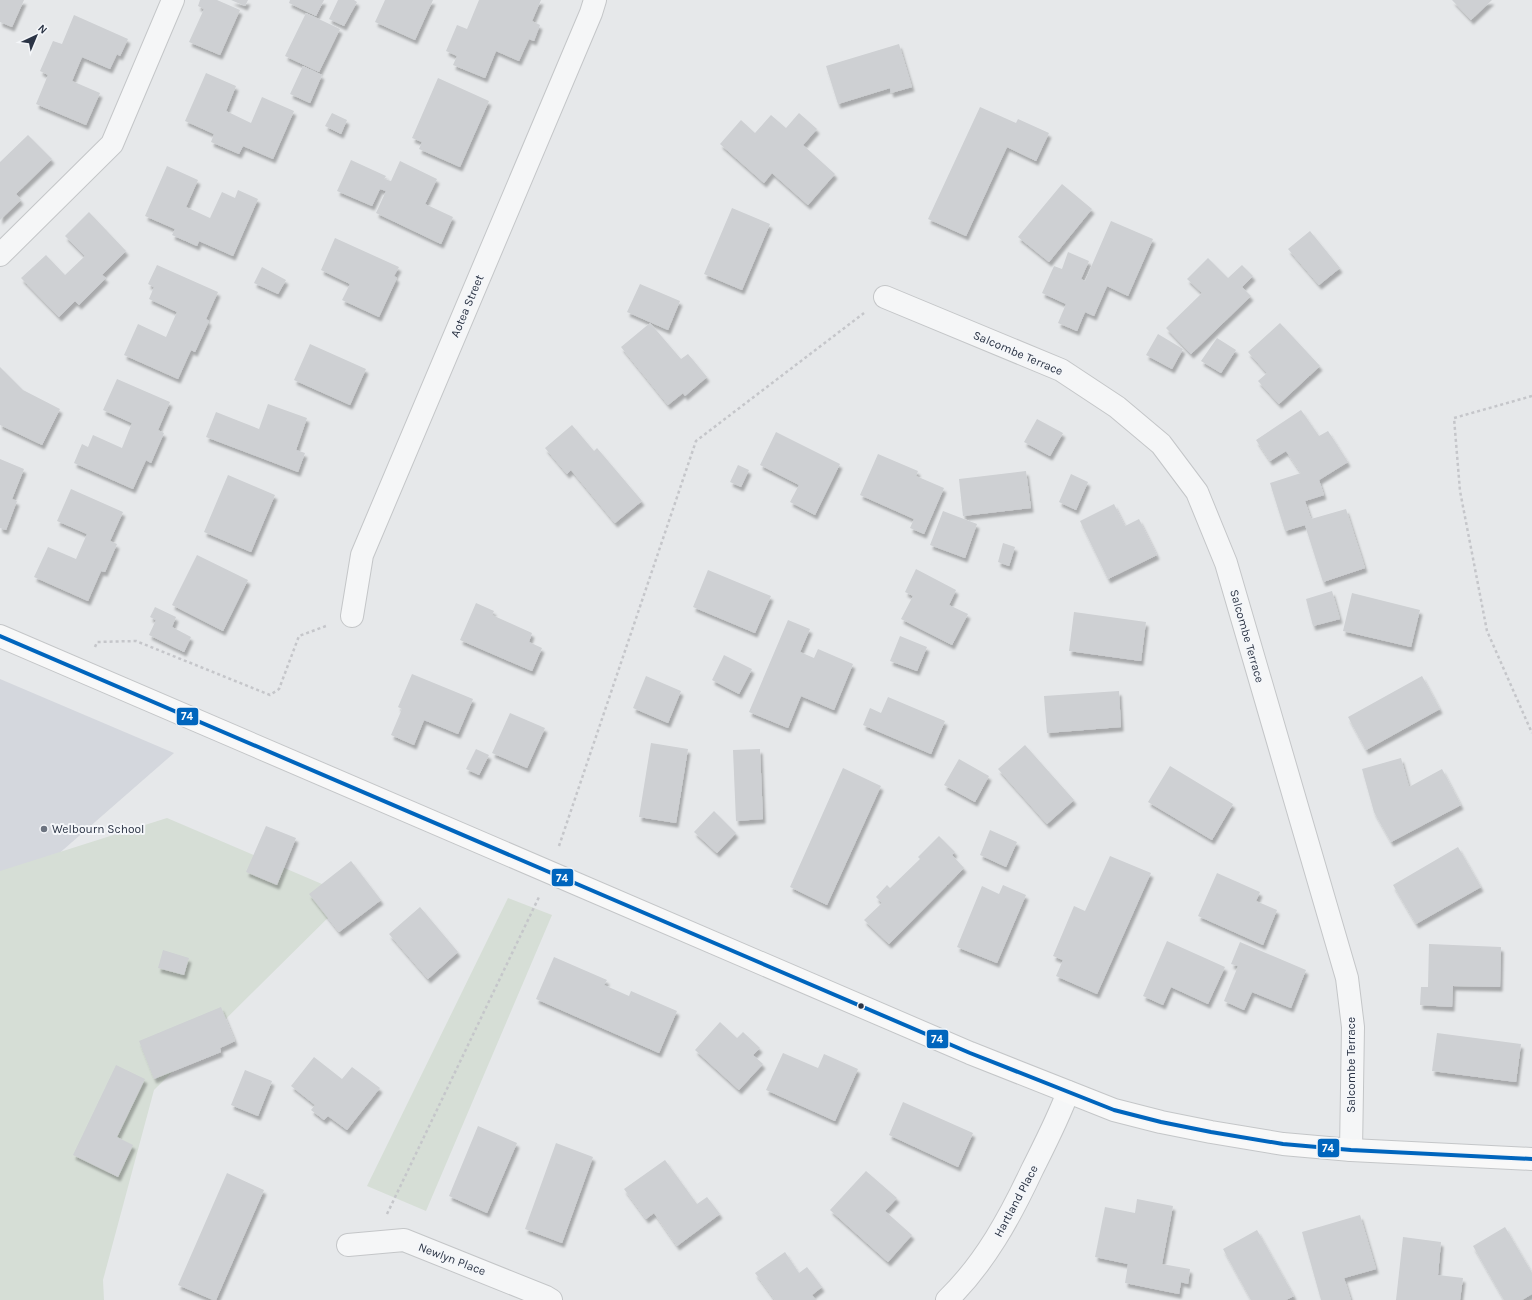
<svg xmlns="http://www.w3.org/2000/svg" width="1532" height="1300" font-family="Karla,sans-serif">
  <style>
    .built { fill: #d4d7dd }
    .green { fill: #d6ded6 }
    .building { fill: #ced0d3; filter: url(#shadow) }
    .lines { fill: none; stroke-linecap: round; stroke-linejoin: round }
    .street-casing { stroke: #c4c6c8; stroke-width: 24 }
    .secondary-casing { stroke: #c4c6c8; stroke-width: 24 }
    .path { stroke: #c5c6ca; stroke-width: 2.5; stroke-dasharray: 3 3; stroke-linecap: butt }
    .street { stroke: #f5f6f7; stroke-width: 22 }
    .secondary { stroke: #f8f8f8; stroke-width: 22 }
    .bus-1-casing { stroke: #f4f6f9; stroke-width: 7 }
    .bus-1 { stroke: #0065bd; stroke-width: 4 }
    .poi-dot { fill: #6c737f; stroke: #f4f6f9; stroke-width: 1.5 }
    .bus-dot { fill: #2b3445; stroke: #f4f6f9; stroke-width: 1.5 }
    .labels { text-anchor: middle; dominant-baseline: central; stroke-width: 4; stroke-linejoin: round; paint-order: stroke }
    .street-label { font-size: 12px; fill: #2b3445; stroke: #f4f6f9 }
    .poi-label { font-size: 12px; fill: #2b3445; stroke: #f4f6f9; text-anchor: start }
    .line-badge { stroke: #f4f6f9; stroke-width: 1.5 }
    .badge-label { font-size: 11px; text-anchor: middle; font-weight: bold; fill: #fff }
  </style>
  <defs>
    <filter id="shadow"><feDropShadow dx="2.5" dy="4.5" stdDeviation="1" flood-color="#0004"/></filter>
  </defs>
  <rect width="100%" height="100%" fill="#e6e8ea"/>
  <path class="built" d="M0 679 174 753 0 905Z"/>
  <path class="green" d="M167 818 350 896 154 1090 103 1280 104 1300H0V871Z
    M508 898 552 915 426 1211 367 1186Z"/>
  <path class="building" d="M0 0H24L12 27 0 22Z
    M200 0H217L240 10 220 55 189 42 204 9 198 6Z
    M231 0H248L245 6Z
    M290 0H324L316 16 289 3Z
    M338 0H354L357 2 344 26 329 19Z
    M385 0H433L415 40 375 22Z
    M479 0H541L532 21 540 25 534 41 529 39 519 61 496 51 485 78 453 65 457 56 446 51 457 25 467 29Z
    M1452 0H1492L1471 20Z
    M306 13 340 29 319 72 285 56Z
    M74 15 128 39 120 56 117 54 110 69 82 57 72 81 100 93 86 125 36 104 48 75 40 71 53 41 62 44Z
    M899 44 912 87 891 93 890 88 838 104 826 66Z
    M303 66 322 75 310 103 290 94Z
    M206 73 236 86 226 111 251 123 262 97 294 111 273 159 243 146 239 154 211 142 214 134 185 121Z
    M438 78 489 101 460 167 419 149 422 142 412 138Z
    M980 107 1016 123 1018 119 1049 133 1036 161 1007 147 966 236 928 219Z
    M332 113 347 120 341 134 325 126Z
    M799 113 817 129 803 145 835 174 808 205 772 173 764 183 720 144 741 120 755 133 771 115 786 128Z
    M28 135 52 159 16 194 21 200 0 220V162Z
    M351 160 386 176 384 179 391 181 400 161 437 179 425 204 453 217 441 244 376 213 386 191 380 189 372 206 337 191Z
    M167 166 198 180 186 207 210 218 222 192 235 198 238 190 258 199 233 256 199 241 197 246 172 235 175 229 145 216Z
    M1062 184 1092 209 1049 262 1018 237Z
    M732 208 770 224 742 290 704 274Z
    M89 212 126 251 102 275 106 278 79 305 75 301 59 317 21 278 46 255 65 275 85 256 65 236Z
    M1111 221 1153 239 1128 296 1107 286 1094 316 1085 312 1077 331 1058 323 1066 304 1042 293 1054 266 1062 269 1068 252 1089 261 1081 279 1085 281Z
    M1310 231 1340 268 1319 285 1288 249Z
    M335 238 399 267 394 276 397 278 379 317 342 300 350 284 321 270Z
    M1208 258 1228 278 1242 265 1253 276 1242 287 1251 296 1191 354 1166 328 1202 293 1187 279Z
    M157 265 218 292 206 319 209 321 195 352 191 350 178 379 124 355 138 324 166 337 177 312 149 299 154 287 148 284Z
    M262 267 286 280 278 294 254 283Z
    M640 284 680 301 668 330 627 312Z
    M650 323 681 359 688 354 707 377 685 396 683 393 668 405 621 347Z
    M1280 323 1320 366 1279 404 1258 381 1267 373 1248 352Z
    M1158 334 1183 349 1172 369 1146 355Z
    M1217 338 1236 350 1221 373 1201 361Z
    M310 344 366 369 350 405 294 380Z
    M0 367 23 390 60 409 42 445 0 425Z
    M117 379 170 402 158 430 164 433 151 463 146 460 133 489 74 463 82 444 88 447 93 435 122 448 132 423 103 410Z
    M268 404 307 418 296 450 305 453 298 472 206 437 216 412 259 429Z
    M1301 410 1319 436 1328 431 1348 462 1319 480 1324 495 1305 501 1311 519 1346 509 1365 568 1323 582 1305 525 1285 531 1270 483 1301 473 1286 451 1270 461 1256 440Z
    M1037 419 1063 433 1050 456 1024 442Z
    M572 425 594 451 597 448 642 501 615 523 571 470 567 474 545 448Z
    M776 432 840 464 815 515 790 502 799 485 760 465Z
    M878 454 918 471 916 476 944 488 924 534 910 528 914 519 860 495Z
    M0 459 24 469 12 499 17 501 6 530 0 528Z
    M738 465 749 470 741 487 730 482Z
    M1026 471 1031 508 963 516 959 479Z
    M1071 474 1088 482 1076 510 1059 502Z
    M228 475 275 495 251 552 204 532Z
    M71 489 123 512 110 541 117 544 105 572 101 571 88 601 34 577 48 547 76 559 87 534 57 521Z
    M1114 504 1125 526 1139 519 1157 555 1108 579 1080 521Z
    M943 511 977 524 965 558 930 545Z
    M1003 543 1015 547 1009 566 998 562Z
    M197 555 248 580 223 631 172 605Z
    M916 569 956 590 949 605 968 614 952 645 901 619 913 596 905 592Z
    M708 570 771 596 755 633 693 607Z
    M1332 591 1340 619 1313 626 1306 599Z
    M1352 593 1420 610 1411 647 1343 631Z
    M476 603 494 611 492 615 532 633 529 642 542 648 532 671 460 640Z
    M155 607 176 617 172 627 191 637 184 652 149 635 156 620 150 617Z
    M1074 612 1146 622 1141 661 1069 651Z
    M788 620 810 629 800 652 814 658 818 649 853 664 834 710 801 696 788 728 749 712Z
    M900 636 927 647 917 671 890 661Z
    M724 655 752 669 739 694 712 680Z
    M412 674 473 699 458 734 424 720 414 745 391 735 402 709 398 707Z
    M646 676 681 691 668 723 633 708Z
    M1422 676 1440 709 1366 750 1348 717Z
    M1119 691 1121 727 1047 733 1044 696Z
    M888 697 945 721 931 754 863 725 870 708 881 713Z
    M510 713 545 728 527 768 492 753Z
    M651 743 688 749 676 823 639 817Z
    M1025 745 1074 800 1047 824 998 769Z
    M476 749 489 755 479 775 466 769Z
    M760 749 763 819 736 821 733 750Z
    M1401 758 1409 787 1442 769 1461 805 1391 842 1374 812 1362 769Z
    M959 759 989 776 975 802 944 785Z
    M1170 766 1233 804 1212 840 1148 802Z
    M843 768 881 786 827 905 790 887Z
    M714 811 736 833 717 853 694 832Z
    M266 826 296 838 277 885 246 872Z
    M990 830 1017 842 1006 867 980 855Z
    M939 836 955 852 952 855 964 868 889 944 864 920 882 903 876 897 887 885 890 888 920 859 918 857Z
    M1458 847 1481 887 1416 924 1393 885Z
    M1110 856 1151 873 1097 994 1056 976 1063 960 1053 956 1074 906 1085 911Z
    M351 861 381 900 339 932 309 894Z
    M1217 873 1260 892 1256 901 1277 910 1263 945 1198 916Z
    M1003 885 1026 895 997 963 957 947 982 886 999 894Z
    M420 907 458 952 428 979 389 934Z
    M1167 941 1225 967 1208 1004 1171 987 1163 1005 1143 996Z
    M1240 942 1306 970 1291 1008 1252 992 1244 1010 1224 1001 1238 966 1231 964Z
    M1429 944 1501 947 1500 987 1453 986 1452 1007 1420 1005 1421 987H1428Z
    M163 950 189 958 184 975 158 968Z
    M554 957 607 980 604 985 629 996 631 991 677 1011 659 1053 536 999Z
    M221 1007 235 1041 220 1048 221 1052 154 1079 139 1041Z
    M720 1022 737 1038 743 1032 760 1048 753 1055 763 1064 739 1090 695 1050Z
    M1437 1033 1521 1044 1516 1082 1432 1071Z
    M783 1053 818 1068 824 1054 858 1069 835 1121 766 1090Z
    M314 1057 342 1079 352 1067 380 1088 347 1130 328 1116 324 1120 311 1110 315 1105 291 1086Z
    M116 1065 145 1079 117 1137 133 1145 118 1177 73 1155Z
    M245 1070 272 1081 258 1116 231 1105Z
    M903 1102 973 1133 958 1167 889 1135Z
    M478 1126 517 1143 487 1213 449 1196Z
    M556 1143 593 1157 562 1243 525 1229Z
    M665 1160 697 1204 707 1197 720 1214 677 1246 654 1213 646 1219 624 1189Z
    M866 1171 897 1198 885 1211 912 1235 888 1262 830 1210Z
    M227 1173 264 1190 216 1300H213L178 1285Z
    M1137 1199 1173 1206 1162 1264 1190 1269 1188 1284 1181 1282 1179 1294 1125 1283 1128 1264 1095 1257 1105 1207 1135 1213Z
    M1360 1215 1376 1269 1344 1278 1351 1300H1321L1302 1232Z
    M1505 1227 1532 1273V1294L1522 1300H1504L1473 1246Z
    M1257 1230 1294 1296 1286 1300H1251L1223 1249Z
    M1403 1237 1441 1242 1438 1275 1463 1278 1460 1300H1396Z
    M785 1252 799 1273 807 1267 822 1287 812 1295 816 1300H775L755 1273Z"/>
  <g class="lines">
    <g class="street-casing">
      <path id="street" d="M0 255 112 144 173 0
        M885 297 1061 370 1117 407 1161 444 1197 492 1226 563 1347 978 1353 1027 1351 1150
        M352 616 362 555 591 13 595 0
        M348 1245 404 1240 546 1297 551 1300
        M947 1300C985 1263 1010 1217 1032 1170 1045 1144 1058 1119 1068 1092"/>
    </g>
    <g class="secondary-casing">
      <path id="secondary" d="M0 636 970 1053 1114 1110 1161 1122 1211 1132 1283 1144 1351 1150 1532 1159"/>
    </g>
    <path class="path" d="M1532 396 1454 418 1460 491 1487 631 1532 733
      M95 647 97 642 136 641 270 695 279 689 299 636 326 626
      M559 846 696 441 864 313
      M387 1214 539 897"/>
    <use href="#street" class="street"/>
    <use href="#secondary" class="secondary"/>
    <g class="bus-1-casing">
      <path id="bus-1" d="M0 636 970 1053 1114 1110 1161 1122 1211 1132 1283 1144 1351 1150 1532 1159"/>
    </g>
    <use href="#bus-1" class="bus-1"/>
  </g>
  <circle class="poi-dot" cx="44" cy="829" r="4"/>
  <circle class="bus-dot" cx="861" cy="1006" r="3.5"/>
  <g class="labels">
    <g class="street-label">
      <text transform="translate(467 306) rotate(-67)">Aotea Street</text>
      <text transform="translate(1018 353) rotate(23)">Salcombe Terrace</text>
      <text transform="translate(1247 636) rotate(74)">Salcombe Terrace</text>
      <text transform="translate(1351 1065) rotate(-90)">Salcombe Terrace</text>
      <text transform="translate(1016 1201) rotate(-62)">Hartland Place</text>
      <text transform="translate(452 1259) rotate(21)">Newlyn Place</text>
    </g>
    <g class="poi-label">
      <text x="52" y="829">Welbourn School</text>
    </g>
  </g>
  <g class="line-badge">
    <rect x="176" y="707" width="23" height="19" rx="4" fill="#0065bd"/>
    <rect x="551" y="868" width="23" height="19" rx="4" fill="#0065bd"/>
    <rect x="926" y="1029" width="23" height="20" rx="4" fill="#0065bd"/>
    <rect x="1317" y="1138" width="23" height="20" rx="4" fill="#0065bd"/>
  </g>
  <g class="badge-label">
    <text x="187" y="720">74</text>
    <text x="562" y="882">74</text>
    <text x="937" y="1043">74</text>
    <text x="1328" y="1152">74</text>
  </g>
  <g transform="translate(36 36) rotate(44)" stroke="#f4f6f9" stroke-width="3" paint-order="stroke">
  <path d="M0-3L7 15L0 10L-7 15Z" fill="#2b3445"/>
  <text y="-6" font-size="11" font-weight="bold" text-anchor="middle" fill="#2b3445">N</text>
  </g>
</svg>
